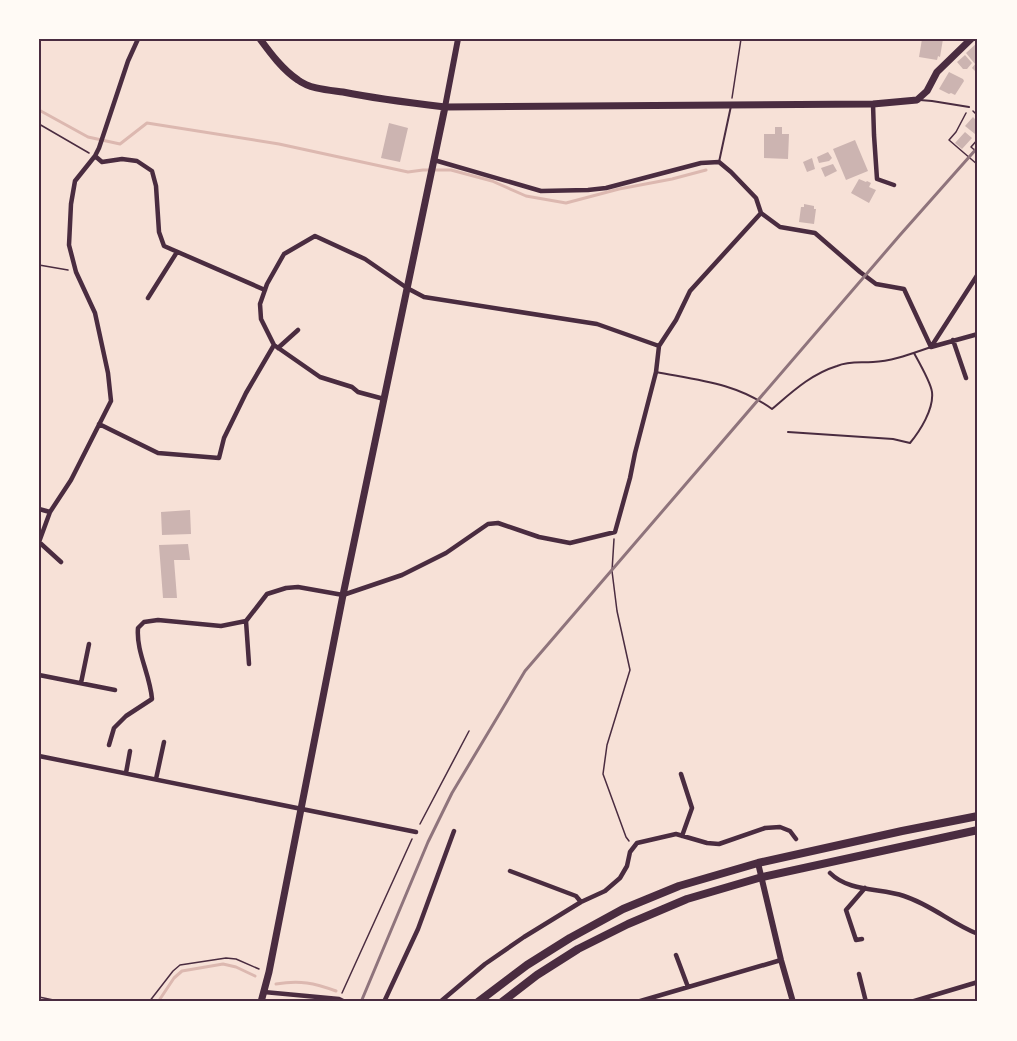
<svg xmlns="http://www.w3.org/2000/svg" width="1017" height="1041" font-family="Commissioner,sans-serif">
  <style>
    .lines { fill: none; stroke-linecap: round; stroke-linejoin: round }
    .stream { stroke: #dcb8b0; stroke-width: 3 }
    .building { fill: #ccb4b1 }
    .path { stroke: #4a2c40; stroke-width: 1.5 }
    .service { stroke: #4a2c40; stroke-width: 2 }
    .minor { stroke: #4a2c40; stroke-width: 4.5 }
    .tertiary { stroke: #4a2c40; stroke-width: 6 }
    .secondary { stroke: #4a2c40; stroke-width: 7 }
    .trunk { stroke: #4a2c40; stroke-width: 8 }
    .rail { stroke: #8f747c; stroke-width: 3 }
    .neatline { fill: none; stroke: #4a2c40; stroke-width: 2 }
  </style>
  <rect width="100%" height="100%" fill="#f7e1d7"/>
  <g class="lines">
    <path class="stream" d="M39 110 88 137 120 144 147 123 279 144 408 172 423 170H451L492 181 526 196 566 203 619 189 672 179 706 170
      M276 984C300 980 314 983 336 991
      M158 1002 174 978 182 971 223 964 236 967 255 976"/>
  </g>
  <path class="building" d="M922 39H943L940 57 938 56 937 60 919 57Z
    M978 42V70L976 72 972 68 975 64 966 53Z
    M965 55 972 63 967 69H963L957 62Z
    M949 72 963 79 964 81 955 95 951 93 949 94 939 89Z
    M973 117 976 120 978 117V131L975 134 965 126Z
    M389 123 408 128 400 162 381 158Z
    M775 127H782V134H789L788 159 764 158V134H775Z
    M965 132 972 138 962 149 955 143Z
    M855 140 868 171 846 180 833 149Z
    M828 152 832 158 829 161 819 163 817 157Z
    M812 158 815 169 807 172 803 162Z
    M833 164 837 171 825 177 821 168Z
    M859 179 866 182 867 181 871 183 869 187 876 190 869 203 851 193Z
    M804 204 814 206V209H816L814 224 799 222 801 207H804Z
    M190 510 191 534 162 535 161 512Z
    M188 544 190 560H174L177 598H163L159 545Z"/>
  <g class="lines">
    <path class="path" d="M732 98 741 39
      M973 111 978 116
      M966 113 956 132 949 140 978 165
      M39 124 89 153
      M978 139 971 147 978 153
      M39 265 68 270
      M614 539 612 571 617 611 630 670 607 745 603 774 626 837 629 841
      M420 824 469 731
      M342 993 412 839
      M39 997 63 1002
      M149 1002 173 971 180 965 226 958 236 959 259 969"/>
    <path class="service" d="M920 100 932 101 969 107
      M719 162 731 106
      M656 372C698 380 736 383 772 409 792 392 811 374 837 366 849 361 860 363 873 362 893 361 913 353 931 347
      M788 432 893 439 910 443C920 431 934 409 932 392 931 383 919 362 914 353"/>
    <path class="minor" d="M873 104 874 135 877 179 894 185
      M95 156 102 162 122 159 137 161 152 171 156 186 159 232 164 246 265 290
      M434 160 541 191 588 190 606 188 701 163 719 162 731 172 756 198 761 213 780 227 815 233 860 272 876 284 904 289 931 347
      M148 298 177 252
      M953 340 966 378
      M931 347 978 274
      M931 347 978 334
      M278 348 298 330
      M384 399 358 392 352 387 320 377 274 345 261 319 260 304 267 284 284 254 315 236 365 259 407 288 424 297 597 324 659 346
      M99 424 158 453 219 458 224 438 246 393 274 345
      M39 509 50 512
      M61 562 39 542 50 512 71 480 111 401 108 373 95 313 76 272 69 245 71 204 75 181 95 156 99 148 128 61 138 39
      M246 621 249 664
      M39 675 115 690
      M81 683 89 644
      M109 745 114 728 126 716 152 699C150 674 136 652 138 628L144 622 158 620 221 626 246 621 267 594 286 588 298 587 343 595 402 575 446 553 488 524 498 523 539 537 570 543 615 532 630 478 635 453 656 372 659 346 676 320 690 291 761 213
      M39 756 416 832
      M126 773 130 751
      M681 774 692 808 682 836
      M156 779 164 742
      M510 871 576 896 581 902
      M830 873C849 892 880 888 904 896 932 905 952 924 978 934
      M862 939 856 940 846 910 865 888
      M676 955 688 987
      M859 974 866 1002
      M264 992 339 999 345 1002
      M384 1002 418 929 454 831
      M440 1002 485 964 524 937 581 902 605 891 620 878 627 866 630 852 637 843 676 834 707 843 719 844 765 828 780 827 790 831 796 839
      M637 1002 781 960
      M911 1002 978 982"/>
    <path class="tertiary" d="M445 107 458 39
      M758 863 781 960 793 1002"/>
    <path class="secondary" d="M260 39C271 54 283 70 298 80 310 89 328 90 343 92 377 99 411 103 445 107L873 104 917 100 927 91 937 72 971 39
      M261 1002 269 972 343 595 445 107"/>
    <path class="trunk" d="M478 1002 527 965 570 938 623 909 679 886 758 863 902 831 978 816
      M502 1002 537 975 578 949 628 924 687 899 762 877 978 830"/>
    <path class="rail" d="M361 1002 428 842 452 793 525 671 900 235 978 147"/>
  </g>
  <rect width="1017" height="1041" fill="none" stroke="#fffaf5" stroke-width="81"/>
  <rect x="40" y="40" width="936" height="960" class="neatline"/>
</svg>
